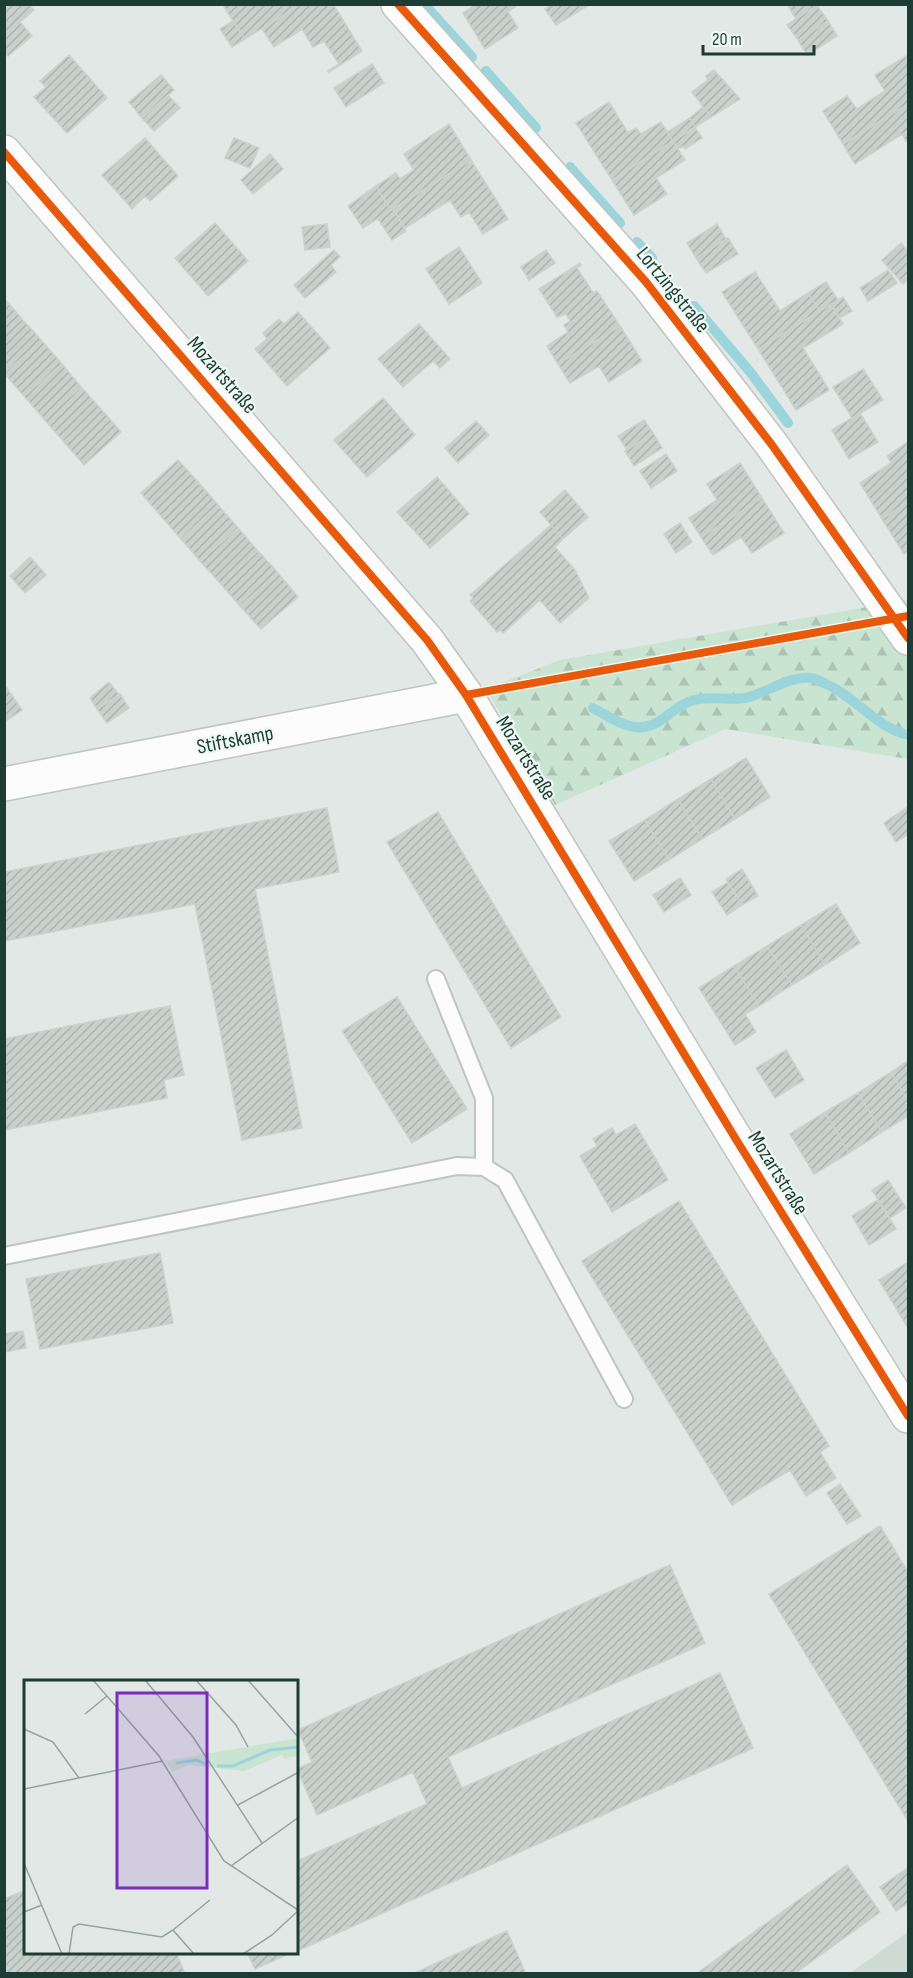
<svg xmlns="http://www.w3.org/2000/svg" width="913" height="1978" font-family="'Sofia Sans Condensed',sans-serif">
  <style>
    .built { fill: #cfdad5 }
    .forest { fill: url(#forest-firs) }
    .lines { fill: none; stroke-linecap: round; stroke-linejoin: round }
    .stream { stroke: #9cd4dc; stroke-width: 10 }
    .building { fill: url(#building-hatch); stroke: #cad1ce; stroke-width: 1.5 }
    .lane-casing { stroke: #bec5c2; stroke-width: 20 }
    .street-casing { stroke: #bec5c2; stroke-width: 36 }
    .lane { stroke: #fbfcfb; stroke-width: 16 }
    .street { stroke: #fbfcfb; stroke-width: 33 }
    .cycleway-casing { stroke: #eff8f3; stroke-width: 11 }
    .cycleway { stroke: #e8590c; stroke-width: 8 }
    .labels { text-anchor: middle; dominant-baseline: central; stroke-width: 4.5; stroke-linejoin: round; paint-order: stroke }
    .street-label { font-size: 21px; fill: #1d3d34; stroke: #eff8f3 }
    .inset-river { fill: none; stroke: #9cd4dc; stroke-width: 3 }
    .inset-road { fill: none; stroke: #93a49e; stroke-width: 1.5 }
    .view { fill: #7b2cbf; fill-opacity: 0.15; stroke: #7b2cbf; stroke-width: 3 }
    .inset-edge { fill: none; stroke: #1d3d34; stroke-width: 3 }
  </style>
  <defs>
    <pattern id="forest-firs" width="22" height="20" patternUnits="userSpaceOnUse" patternTransform="scale(1.5)"><rect width="22" height="20" fill="#c9e4d0"/><path d="M5 1l3.5 6h-7zM16 11l3.5 6h-7z" fill="#acc4b3"/></pattern>
    <pattern id="building-hatch" width="6" height="6" patternUnits="userSpaceOnUse" patternTransform="scale(1.5)"><rect width="6" height="6" fill="#c8d0cc"/><path d="M-1 1l2-2M0 6l6-6M5 7l2-2" fill="none" stroke="#abb4b0"/></pattern>
  </defs>
  <rect width="100%" height="100%" fill="#e2e8e5"/>
  <path class="built" d="M908 1932V1973H850Z"/>
  <path class="forest" d="M908 600V759L726 729 555 805 486 689 560 660Z"/>
  <g class="lines">
    <path class="stream" d="M424 4 472 57
      M486 71 536 128
      M570 167 620 223
      M637 242 652 258
      M694 306 751 373 788 423
      M593 708C618 722 638 738 664 718 672 712 681 704 691 701 709 695 727 701 745 698 765 694 790 675 811 678 815 678 820 681 824 683 855 696 875 727 908 735"/>
  </g>
  <path class="building" d="M4 4H28L34 10 20 22 32 36 8 56 4 52Z
    M227 4H301L245 39 224 7Z
    M301 4H333L362 51 329 72 328 71 339 64 324 41 313 47 302 29 274 47 262 29Z
    M477 4H519L508 12 518 28 485 49 463 13Z
    M553 4H589V5L556 25 545 9Z
    M787 4H816L817 5 796 19Z
    M817 5 828 21 798 40 787 25Z
    M233 21 245 39 232 47 220 29Z
    M828 21 837 36 807 55 798 40Z
    M69 55 107 98 67 133 34 97 46 87 40 81Z
    M908 55V104L843 144 823 111 847 96 857 109 885 91 875 75Z
    M372 64 384 83 346 107 334 88Z
    M714 70 740 99 711 117 692 92 708 80 706 76Z
    M161 75 174 90 142 118 129 102Z
    M168 95 180 108 154 131 142 118Z
    M609 102 628 133 636 128 641 134 661 122 673 141 612 180 576 123Z
    M908 104V139L906 141 902 134 855 164 843 144Z
    M703 107 711 117 695 127 690 118Z
    M690 118 695 127 673 141 667 132Z
    M449 124 471 160 391 210 376 186 396 173 400 179 414 170 404 154Z
    M695 127 702 138 685 149 683 146 678 149 673 141Z
    M145 138 178 176 150 201 145 196 132 209 102 175Z
    M234 138 259 148 250 168 225 158Z
    M673 141 685 160 656 178 667 194 634 215 612 180Z
    M270 154 283 169 253 194 241 180Z
    M471 160 508 219 483 234 469 212 461 217 450 200 405 228 393 209Z
    M376 186 391 210 363 228 348 206Z
    M393 209 406 231 392 240 378 219Z
    M215 223 248 261 208 296 175 258Z
    M327 224 330 247 305 250 302 227Z
    M717 224 726 239 696 258 687 243Z
    M728 238 738 254 706 273 696 258Z
    M901 243 908 251V279L903 284 882 260Z
    M459 247 482 283 449 304 426 269Z
    M334 250 340 257 331 265 336 272 305 298 294 285Z
    M546 250 555 263 529 280 521 267Z
    M580 263 581 265 577 268 593 293 597 291 620 326 558 364 547 346 568 332 564 325 570 321 566 314 557 317 539 289Z
    M888 270 897 283 868 301 860 288Z
    M755 272 780 311 808 293 820 311 758 349 722 292Z
    M826 282 838 300 820 311 808 293Z
    M843 297 852 311 840 318 831 304Z
    M4 298 22 319 4 334Z
    M831 304 843 324 803 348 829 390 796 410 758 349Z
    M298 312 330 348 287 386 255 349 267 339 263 333 279 319 284 324Z
    M22 319 42 341 4 373V334Z
    M419 324 450 359 440 368 433 361 403 387 378 359Z
    M620 326 642 361 609 382 599 366 570 383 558 364Z
    M42 341 62 364 24 396 4 373Z
    M62 364 81 387 44 419 24 396Z
    M863 369 883 400 852 418 833 387Z
    M81 387 101 409 64 442 44 419Z
    M383 398 415 435 367 477 334 440Z
    M101 409 121 432 84 465 64 442Z
    M860 413 878 442 849 459 832 430Z
    M644 420 653 433 627 450 618 436Z
    M476 421 489 435 458 463 445 448Z
    M653 433 662 448 634 466 625 451Z
    M908 442V502L882 519 860 483 891 463 887 456Z
    M666 454 677 471 651 488 640 471Z
    M178 460 199 483 161 516 141 493Z
    M740 463 762 498 701 537 689 518 717 500 707 484Z
    M437 477 469 514 430 548 397 512Z
    M199 483 218 505 181 539 161 516Z
    M565 490 588 517 563 539 540 512Z
    M762 498 784 533 752 553 741 537 713 555 701 537Z
    M908 502V551L904 554 882 519Z
    M218 505 238 528 200 561 181 539Z
    M680 523 692 542 676 553 664 534Z
    M551 525 563 539 555 547 575 570 589 598 560 623 540 600 503 633 501 630 497 632 470 601 473 598 470 595Z
    M238 528 258 551 221 584 200 561Z
    M258 551 278 573 240 606 221 584Z
    M30 557 46 575 25 593 10 576Z
    M278 573 298 597 261 629 240 606Z
    M109 682 119 695 97 709 90 698Z
    M4 684 22 710 4 722Z
    M120 694 129 708 107 723 97 709Z
    M746 758 770 797 735 819 711 779Z
    M711 779 735 819 702 839 678 799Z
    M678 799 702 839 669 860 645 820Z
    M908 807V834L896 842 884 823Z
    M327 808 339 872 255 889 302 1128 242 1140 195 904 4 941V872Z
    M438 812 561 1017 511 1048 387 842Z
    M645 820 669 860 634 881 609 841Z
    M742 869 758 896 742 905 726 879Z
    M680 878 691 895 664 912 653 895Z
    M728 882 742 905 727 915 712 892Z
    M836 904 860 943 825 965 801 925Z
    M801 925 825 965 792 985 767 946Z
    M767 946 792 985 759 1006 734 966Z
    M734 966 759 1006 745 1014 756 1032 735 1045 699 988Z
    M397 997 467 1109 412 1143 342 1031Z
    M170 1006 184 1075 164 1080 167 1098 4 1130V1039Z
    M786 1050 804 1080 775 1098 756 1068Z
    M908 1061V1101L891 1072Z
    M891 1072 908 1101V1116L882 1132 858 1093Z
    M858 1093 882 1132 849 1153 825 1112Z
    M825 1112 849 1153 814 1174 790 1134Z
    M635 1124 668 1180 612 1212 580 1156 597 1146 593 1139 612 1128 616 1135Z
    M888 1180 906 1208 890 1218 872 1190Z
    M878 1200 896 1229 869 1245 852 1216Z
    M679 1201 829 1446 820 1452 836 1478 806 1496 790 1470 732 1505 582 1261Z
    M160 1253 173 1323 40 1349 26 1279Z
    M908 1262V1328L879 1280Z
    M23 1331 26 1348 4 1352V1334Z
    M840 1484 861 1516 847 1524 827 1493Z
    M880 1526 908 1572V1821L769 1594Z
    M670 1565 705 1643 448 1757 462 1788 720 1673 753 1748 297 1951V1861L427 1804 413 1772 317 1815 297 1769 312 1762 298 1730Z
    M847 1865 880 1912 794 1974H696Z
    M908 1868V1903L896 1911 880 1887Z
    M26 1890V1952H176L185 1974H4V1899Z
    M507 1931 526 1974H412Z
    M247 1952H293L255 1969Z"/>
  <g class="lines">
    <g class="lane-casing">
      <path id="lane" d="M436 979 484 1098V1167
        M4 1256 457 1166 484 1167 505 1180 624 1399"/>
    </g>
    <g class="street-casing">
      <path id="street" d="M398 4 646 282 772 445 908 638
        M4 152 427 640 466 695 737 1141 908 1416
        M4 784 466 695"/>
    </g>
    <use href="#lane" class="lane"/>
    <use href="#street" class="street"/>
    <g class="cycleway-casing">
      <path id="cycleway" d="M398 4 646 282 772 445 908 638
        M4 152 427 640 466 695 737 1141 908 1416
        M466 695 908 616"/>
    </g>
    <use href="#cycleway" class="cycleway"/>
  </g>
  <g class="labels">
    <g class="street-label">
      <text transform="translate(673 290) rotate(51)">Lortzingstraße</text>
      <text transform="translate(222 375) rotate(49)">Mozartstraße</text>
      <text transform="translate(235 740) rotate(-11)">Stiftskamp</text>
      <text transform="translate(526 758) rotate(58)">Mozartstraße</text>
      <text transform="translate(778 1173) rotate(58)">Mozartstraße</text>
    </g>
  </g>
  <g transform="translate(24 1680)">
    <rect width="274" height="274" fill="#e2e8e5"/>
    <path d="M274 58V75L261 79 258 75 220 91 165 85 148 92 141 81Z" fill="#c9e4d0"/>
    <path class="inset-river" d="M152 83 173 80 185 86M193 86H209L246 70 275 67"/>
    <path class="inset-road" d="M69 0 135 76 200 181 274 230M121 0 169 57 238 163M172 0 212 45 224 67M224 0 275 58M61 34 83 16M0 49 29 62 55 98M0 109 139 81M214 125 275 92M0 183 38 274M207 186 275 137M0 232 18 225M45 274 49 247 55 244 138 257 149 250M170 274 149 250 186 220M219 274 248 255 275 230"/>
    <path class="view" d="M93 13H183V208H93Z"/>
    <rect width="274" height="274" class="inset-edge"/>
  </g>
  <rect width="913" height="1978" fill="none" stroke="#1d3d34" stroke-width="12"/>
  <path d="M703 45v9h111v-9" fill="none" stroke="#1d3d34" stroke-width="3"/>
  <text x="712" y="45" font-size="18" fill="#1d3d34" stroke="#eff8f3" stroke-width="4.5" paint-order="stroke">20 m</text>
</svg>
